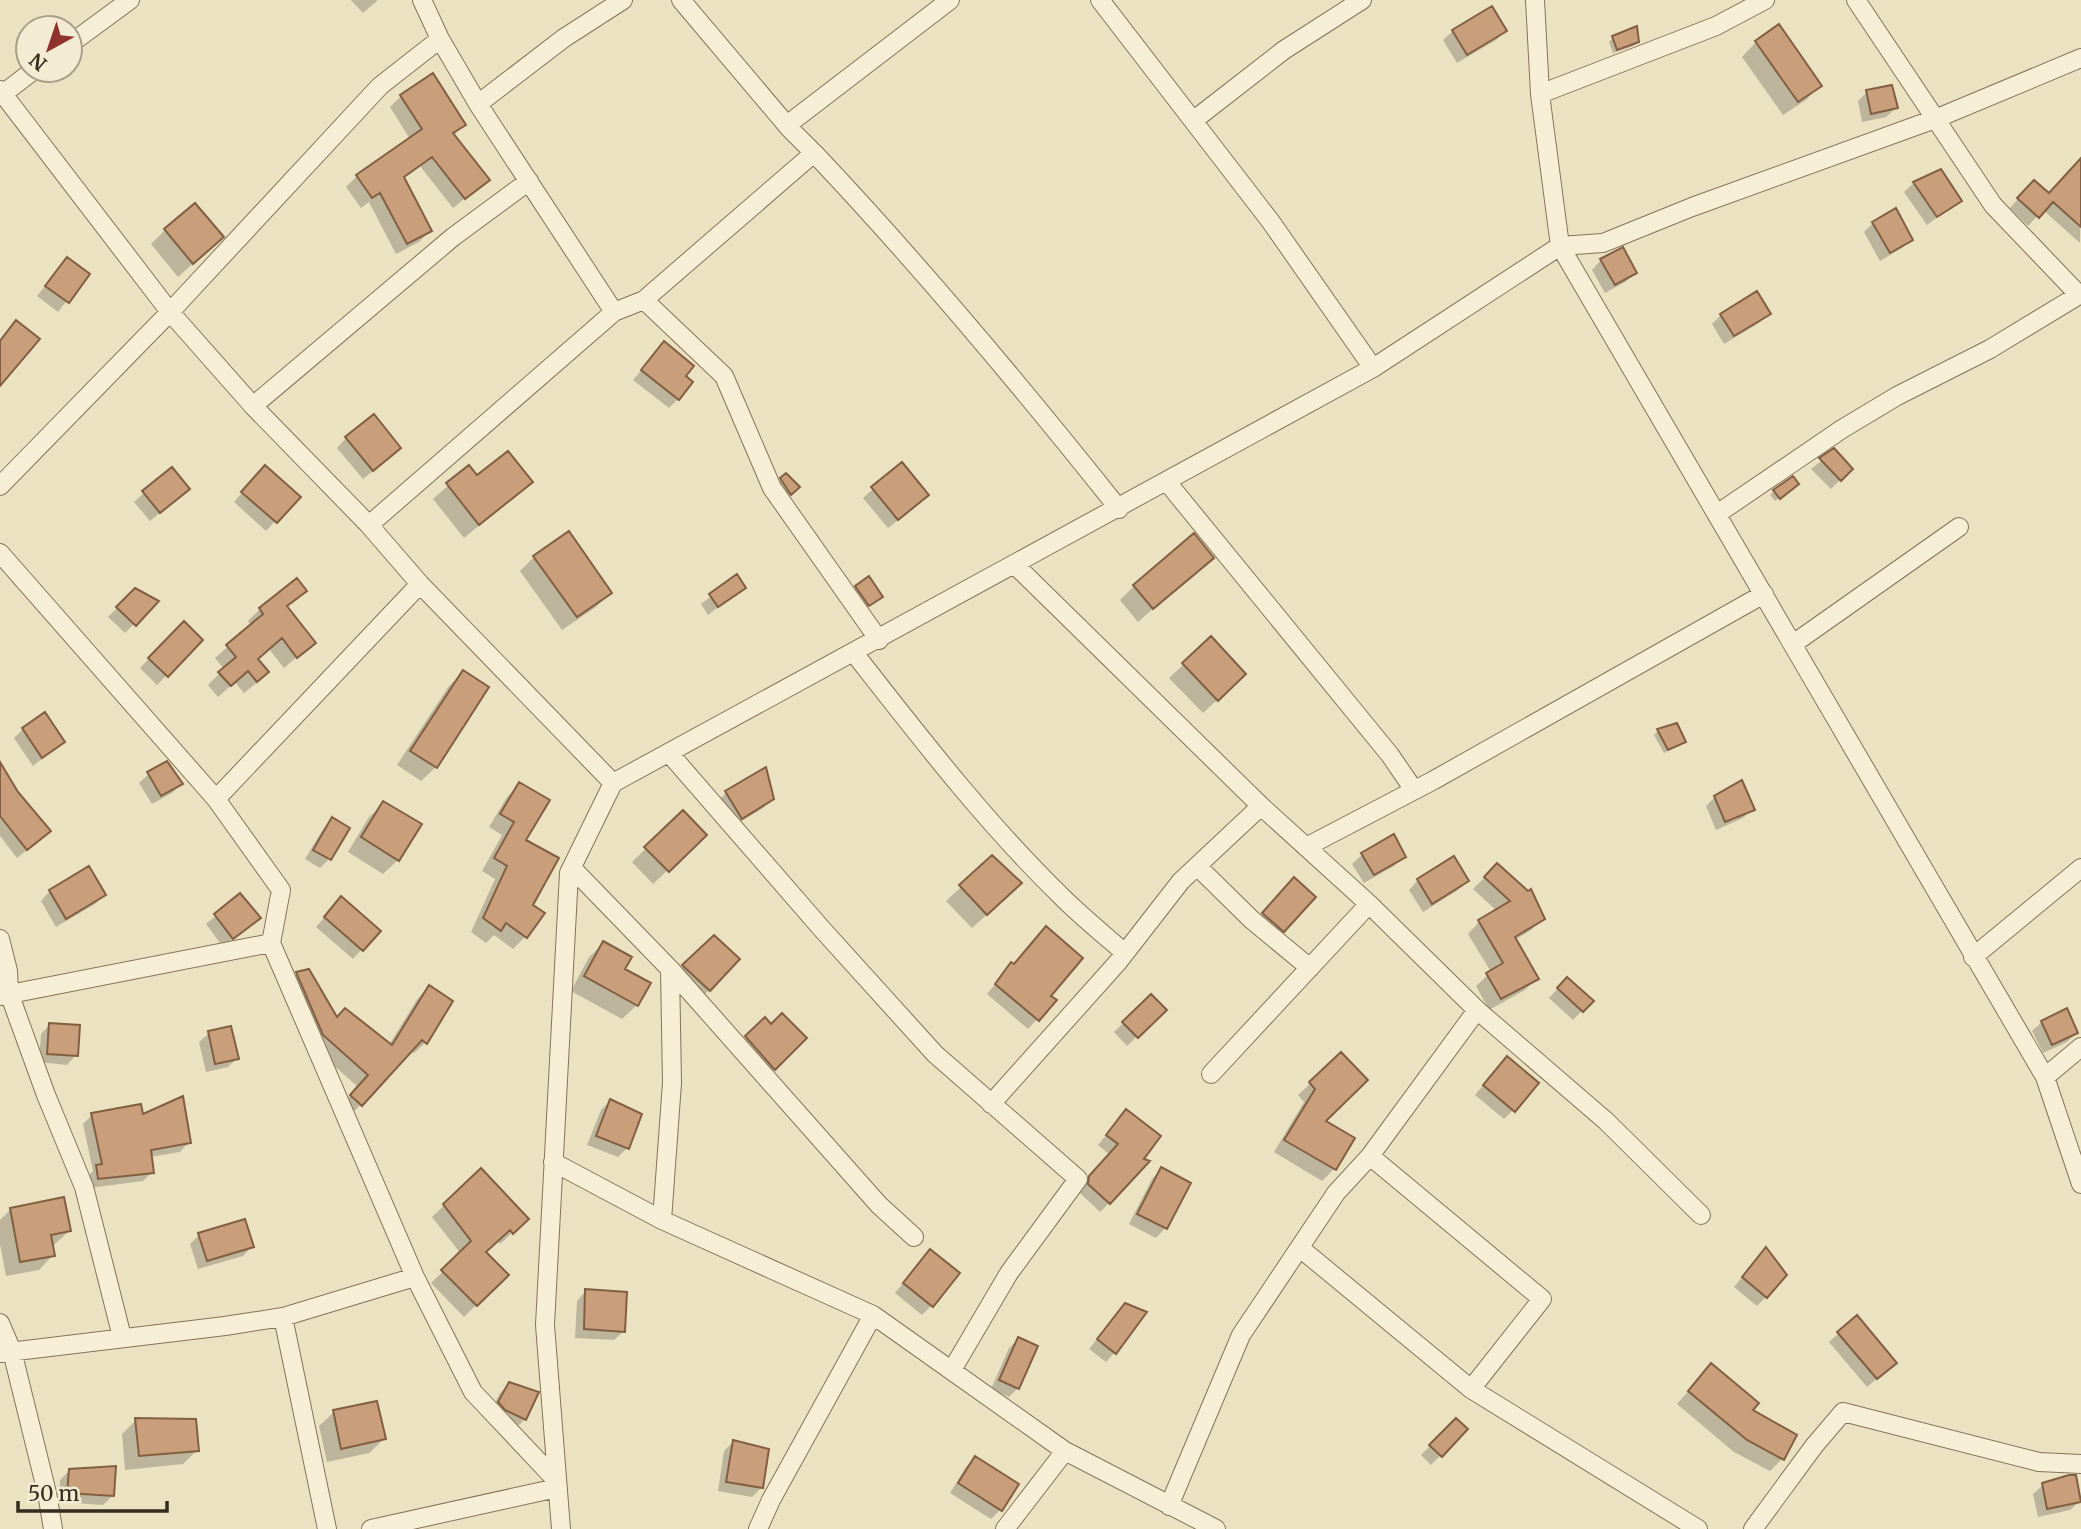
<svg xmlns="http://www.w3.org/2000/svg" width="2081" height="1529" font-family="Merriweather,serif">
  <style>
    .shadow { fill: #0003 }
    .building { fill: #c89f7a; stroke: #825f42; stroke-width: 2 }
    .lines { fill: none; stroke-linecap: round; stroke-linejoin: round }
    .street-casing { stroke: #84735a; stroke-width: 20 }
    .street { stroke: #f7efd5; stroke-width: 18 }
  </style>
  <rect width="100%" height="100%" fill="#ebe2c2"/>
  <path class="shadow" d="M351 0H378L363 13Z
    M1492 8 1505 31 1496 40 1457 63 1443 40 1453 31Z
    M1778 27 1820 85 1806 100 1783 115 1742 57 1756 42Z
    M1635 29 1637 41 1633 46 1613 53 1609 42 1613 38Z
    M1867 92 1896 108 1886 117 1862 122 1858 101Z
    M401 96 464 125 453 136 487 180 453 208 420 166 403 179 430 231 419 242 396 254 369 202 361 208 346 187 357 176 410 139 390 107Z
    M2081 167 2080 243 2043 210 2028 226 2010 208 2025 191 2048 195Z
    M1940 172 1960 200 1927 225 1904 192 1914 183Z
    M1873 223 1911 239 1902 248 1880 261 1864 232Z
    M165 230 207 251 178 277 151 244Z
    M67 259 88 274 58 312 37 296Z
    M1601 260 1635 272 1625 282 1605 293 1592 270Z
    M1768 314 1759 323 1724 344 1712 324 1721 315Z
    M664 344 684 376 678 399 669 408 633 380Z
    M346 438 390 457 363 479 337 448Z
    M1834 451 1851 469 1831 489 1811 469Z
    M902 464 918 504 888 528 863 498Z
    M469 467 477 478 531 482 464 538 433 499Z
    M171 469 178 498 150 521 134 502Z
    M786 475 797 487 788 496 772 489Z
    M256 477 298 497 266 531 234 502Z
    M1792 488 1775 501 1770 495 1774 491Z
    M534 557 610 593 596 607 562 630 520 571Z
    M1199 568 1138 622 1120 600 1134 586Z
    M736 577 744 587 708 615 701 604Z
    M856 587 880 597 859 614 847 596Z
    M135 590 156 602 125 633 108 617Z
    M305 591 286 608 313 643 284 668 269 649 256 660 267 672 255 684 244 693 235 682 218 697 208 685 224 669 215 658 251 626 248 621 260 609Z
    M184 623 201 640 157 685 140 668Z
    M1184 664 1230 688 1203 713 1169 678Z
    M463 672 436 767 421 781 397 765 449 686Z
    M23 729 63 742 33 766 14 738Z
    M1658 731 1684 741 1664 753 1654 735Z
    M0 765 39 840 17 858 0 836Z
    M149 774 181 784 172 793 152 804 139 783Z
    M520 784 531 905 526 936 513 949 494 935 486 943 471 932 495 879 482 871 502 835 489 827 507 797Z
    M726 793 772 798 763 808 733 826 717 802Z
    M1715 797 1752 809 1743 818 1716 830 1706 806Z
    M384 803 398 860 383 874 348 852 369 817Z
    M683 812 705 835 653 884 632 862Z
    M333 819 348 828 329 859 320 868 305 859 323 829Z
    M1393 836 1404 856 1394 866 1364 883 1352 864 1362 855Z
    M992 858 1005 898 972 928 946 901Z
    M1497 865 1543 919 1531 930 1515 940 1537 978 1525 990 1489 1010 1476 986 1491 972 1468 934 1479 922 1497 911 1473 889Z
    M88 869 104 895 95 904 56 927 41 901 50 891Z
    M1418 880 1467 881 1458 890 1423 912 1409 890Z
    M1285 888 1283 931 1274 940 1254 923Z
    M240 895 258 918 223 947 206 924Z
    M332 908 378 931 353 959 316 927Z
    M714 938 709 990 700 999 674 975Z
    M604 943 623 970 637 1005 622 1019 571 991 589 957Z
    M1012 964 1054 1001 1028 1029 987 994Z
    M297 974 337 1019 389 1045 418 998 429 987 425 1043 414 1053 410 1051 350 1116 340 1107 358 1087 312 1046 286 985Z
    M1567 979 1591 1001 1573 1020 1549 998Z
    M1151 996 1164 1010 1127 1046 1114 1032Z
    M765 1019 771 1026 804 1038 759 1083 732 1052Z
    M2042 1022 2076 1033 2067 1042 2043 1053 2032 1031Z
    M50 1024 76 1055 67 1065 39 1062 41 1034Z
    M209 1033 237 1058 228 1067 206 1072 199 1042Z
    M1341 1054 1323 1121 1352 1139 1334 1169 1322 1181 1274 1152 1304 1102 1298 1095Z
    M1498 1068 1513 1110 1504 1119 1475 1095Z
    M610 1101 627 1148 618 1157 587 1145 601 1110Z
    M1126 1111 1109 1203 1100 1212 1080 1193V1187L1110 1155 1098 1145Z
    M92 1115 141 1116 189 1142 180 1152 150 1157 152 1172 143 1181 89 1188 88 1176 93 1171 83 1124Z
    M1161 1169 1188 1183 1165 1228 1156 1238 1129 1224 1152 1179Z
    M480 1170 527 1219 500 1244 497 1240 484 1253 506 1275 464 1317 431 1283 461 1254 432 1217Z
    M10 1210 69 1231 54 1245 51 1246 53 1255 39 1270 6 1276 0 1244V1220Z
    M199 1235 252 1246 243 1256 198 1269 190 1244Z
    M1757 1259 1766 1297 1757 1306 1734 1287Z
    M921 1261 931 1306 922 1315 895 1293Z
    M586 1291 624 1331 614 1340 575 1338 577 1301Z
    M1125 1305 1115 1352 1106 1362 1089 1349Z
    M1839 1333 1885 1372 1867 1387 1829 1342Z
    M1018 1339V1388L1009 1397 991 1389 1009 1348Z
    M1711 1365 1750 1411 1782 1459 1770 1471 1734 1452 1677 1404Z
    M509 1384 525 1419 516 1428 490 1412 500 1393Z
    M334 1412 384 1439 369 1453 327 1462 319 1426Z
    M136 1420 197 1450 183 1464 125 1470 122 1434Z
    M1456 1420 1466 1429 1431 1465 1421 1455Z
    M733 1442 761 1488 752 1497 718 1491 724 1451Z
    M975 1458 1017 1485 1000 1510 991 1519 950 1493 966 1467Z
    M69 1471 113 1495 103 1505 59 1502 60 1480Z
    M2043 1485 2080 1501 2070 1510 2038 1517 2033 1494Z"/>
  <path class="building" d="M1492 6 1507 31 1467 55 1452 30Z
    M1779 24 1822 86 1798 102 1755 41Z
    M1637 26 1639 42 1617 50 1612 36Z
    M433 73 466 125 453 133 490 180 465 199 432 157 404 177 432 231 407 244 380 193 372 198 356 175 422 129 400 95Z
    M1892 85 1898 108 1871 114 1866 90Z
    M2081 158V227L2053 202 2039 218 2017 198 2034 180 2049 193Z
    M1941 169 1962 201 1937 217 1913 182Z
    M195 203 224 237 193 264 164 229Z
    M1896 208 1913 240 1890 253 1872 222Z
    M1623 247 1637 273 1615 285 1600 259Z
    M67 257 90 274 69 303 45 286Z
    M1757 291 1771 314 1734 336 1720 314Z
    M16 320 40 339 0 386V341Z
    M664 341 694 366 686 376 693 382 679 400 641 370Z
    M374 414 401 448 373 471 345 437Z
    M1834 448 1853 469 1841 481 1819 458Z
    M508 451 533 482 479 525 446 483 469 465 477 475Z
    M902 462 929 495 898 520 871 487Z
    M265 465 301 497 277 523 241 492Z
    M172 467 190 489 160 513 142 491Z
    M786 473 800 487 791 495 780 478Z
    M1793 476 1799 484 1780 499 1773 490Z
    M569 531 612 593 577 617 533 556Z
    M1194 533 1214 558 1153 609 1133 585Z
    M737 574 746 588 718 607 709 594Z
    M869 576 883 597 869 606 855 586Z
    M297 578 307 591 287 606 316 643 297 658 282 638 258 659 269 672 257 682 248 671 231 686 218 672 236 657 226 645 263 614 259 608Z
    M135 588 159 601 136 626 116 607Z
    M184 621 203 640 168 677 148 658Z
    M1211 636 1246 674 1218 701 1182 663Z
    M463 670 489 687 437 768 410 751Z
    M45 712 65 742 42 758 22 728Z
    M1677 723 1686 742 1668 750 1657 729Z
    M167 761 183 784 161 796 147 772Z
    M0 762 18 792 51 831 27 850 0 816Z
    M766 767 774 799 742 819 725 791Z
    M1742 780 1755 810 1725 822 1714 796Z
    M519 782 550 800 526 840 559 858 533 905 545 913 527 938 506 923 501 931 483 918 507 866 494 858 514 822 500 814Z
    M383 801 422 824 399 861 361 837Z
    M683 810 707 835 669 872 644 847Z
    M332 817 350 828 331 860 313 850Z
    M1394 834 1406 857 1374 875 1361 853Z
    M992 855 1022 883 987 915 959 885Z
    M1454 856 1469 881 1432 904 1417 879Z
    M1497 863 1528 891 1531 889 1545 919 1515 937 1539 979 1501 999 1486 973 1503 963 1478 920 1510 901 1484 877Z
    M89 866 106 895 66 919 49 890Z
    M1294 877 1316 897 1284 932 1262 913Z
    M240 893 261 918 233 939 214 914Z
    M341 896 381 931 363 951 324 917Z
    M1046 926 1083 958 1051 996 1057 1000 1039 1021 995 984 1011 962 1014 964Z
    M714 935 740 959 710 991 682 965Z
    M603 941 632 957 625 969 651 983 638 1006 584 976Z
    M309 969 337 1017 345 1008 392 1045 429 985 453 1001 427 1044 422 1040 362 1106 350 1095 368 1075 323 1035 296 972Z
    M1567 977 1594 1001 1583 1012 1557 988Z
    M1151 994 1167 1010 1138 1038 1122 1022Z
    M2067 1008 2078 1033 2052 1045 2041 1021Z
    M782 1013 807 1038 775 1070 745 1036 765 1017 771 1024Z
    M49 1023 80 1025 78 1056 47 1054Z
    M231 1026 239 1059 215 1064 208 1031Z
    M1341 1052 1368 1080 1326 1121 1355 1138 1336 1170 1284 1140 1315 1089 1309 1082Z
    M1507 1056 1539 1083 1515 1112 1483 1085Z
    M183 1096 191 1143 151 1150 154 1173 98 1179 96 1165 102 1164 91 1113 141 1104 143 1114Z
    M610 1099 642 1114 629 1149 596 1136Z
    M1126 1109 1161 1136 1144 1159 1150 1161 1110 1204 1088 1184 1089 1176 1118 1144 1106 1135Z
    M1161 1167 1191 1183 1167 1229 1137 1214Z
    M481 1168 529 1219 513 1234 510 1230 486 1252 509 1275 477 1306 441 1270 471 1241 443 1204Z
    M64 1197 71 1231 51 1235 55 1256 20 1262 10 1208Z
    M245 1219 254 1247 207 1261 198 1233Z
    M1766 1247 1787 1275 1767 1298 1742 1277Z
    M930 1249 960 1273 933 1307 903 1283Z
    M585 1289 627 1292 625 1332 584 1329Z
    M1125 1303 1147 1312 1116 1354 1097 1339Z
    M1857 1315 1897 1363 1877 1379 1837 1332Z
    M1018 1337 1038 1346 1019 1389 999 1380Z
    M1711 1363 1759 1403 1753 1410 1797 1435 1784 1460 1747 1440 1688 1391Z
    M509 1382 539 1392 526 1420 505 1410 498 1402Z
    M377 1401 386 1439 341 1449 333 1410Z
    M135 1418 196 1419 199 1451 139 1456Z
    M1456 1418 1468 1429 1442 1457 1429 1445Z
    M733 1440 769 1449 763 1488 726 1482Z
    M975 1456 1019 1484 1002 1511 958 1483Z
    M116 1466 114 1496 67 1493 69 1469Z
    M2069 1475H2076L2081 1502 2047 1509 2042 1483Z"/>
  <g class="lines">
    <g class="street-casing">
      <path id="street" d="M422 0 440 39 478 104 614 312
        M1100 0 1271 222 1373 368
        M1535 0 1540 94 1560 246 2045 1077 2081 1184
        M70 44 130 0
        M0 90 170 312 253 406 369 525 420 584 613 783
        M1540 94 1716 26 1765 0
        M0 96 34 70
        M478 104 564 38 623 0
        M1194 120 1284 50 1362 0
        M787 125 950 0
        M814 153C921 266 1021 386 1119 509
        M644 300 724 376 772 488 879 640
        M253 406 453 237 529 181
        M1167 482 1390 755 1414 790
        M0 486 170 312 380 86 440 39
        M1717 514 1842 429 1897 396 1990 349 2079 295 1993 205 1856 0
        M369 525 614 312 644 300 814 153 790 129 681 0
        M0 553 216 799 281 890 271 943 415 1277 473 1392 556 1480
        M1015 565 1261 806 1369 904 1477 1010 1606 1121 1701 1215
        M1793 644 1959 527
        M854 653C919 736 985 822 1061 896 1081 916 1103 934 1125 953
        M669 753 821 928 935 1054 1078 1179 1009 1273 952 1370
        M216 799 420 584
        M1306 847 1434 780 1764 594
        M1197 866 1252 920 1310 968
        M572 868 670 969 879 1205 914 1237
        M0 939 8 971 9 993 46 1095 84 1187 122 1337
        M1973 957 2081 868
        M0 996 271 943
        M1211 1074 1369 904
        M2045 1077 2081 1047
        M991 1104 1118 962 1181 881 1261 806
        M1370 1156 1542 1299 1471 1389
        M553 1162 662 1220 873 1315 1065 1451 1216 1529
        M662 1220 672 1083 670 969
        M1300 1248 1471 1389 1698 1529
        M283 1317 327 1529
        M0 1323 12 1351 47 1493 53 1529
        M0 1353 225 1326 283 1317 415 1277
        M1169 1506 1241 1335 1336 1193 1370 1156 1477 1010
        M371 1529 557 1488
        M561 1529 545 1325 569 873 613 783 1373 368 1560 246 1603 243 1692 207 1935 119 2081 58
        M758 1529 771 1500 873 1315
        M1005 1529 1065 1451
        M1753 1529 1814 1446 1843 1412 2039 1462 2081 1464"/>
    </g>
    <use href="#street" class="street"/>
  </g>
  <g transform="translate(49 49) rotate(220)"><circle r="33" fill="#f3ecd2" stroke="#a79f8a" stroke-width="2"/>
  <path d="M0-5L12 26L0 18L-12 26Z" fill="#90332e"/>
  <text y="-10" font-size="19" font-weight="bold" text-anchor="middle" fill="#352b1e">N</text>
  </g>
  <path d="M18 1501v10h149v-10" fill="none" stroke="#352b1e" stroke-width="3.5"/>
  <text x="28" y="1501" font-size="21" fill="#352b1e" stroke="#f3ecd2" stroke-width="5" paint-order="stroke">50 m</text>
</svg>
